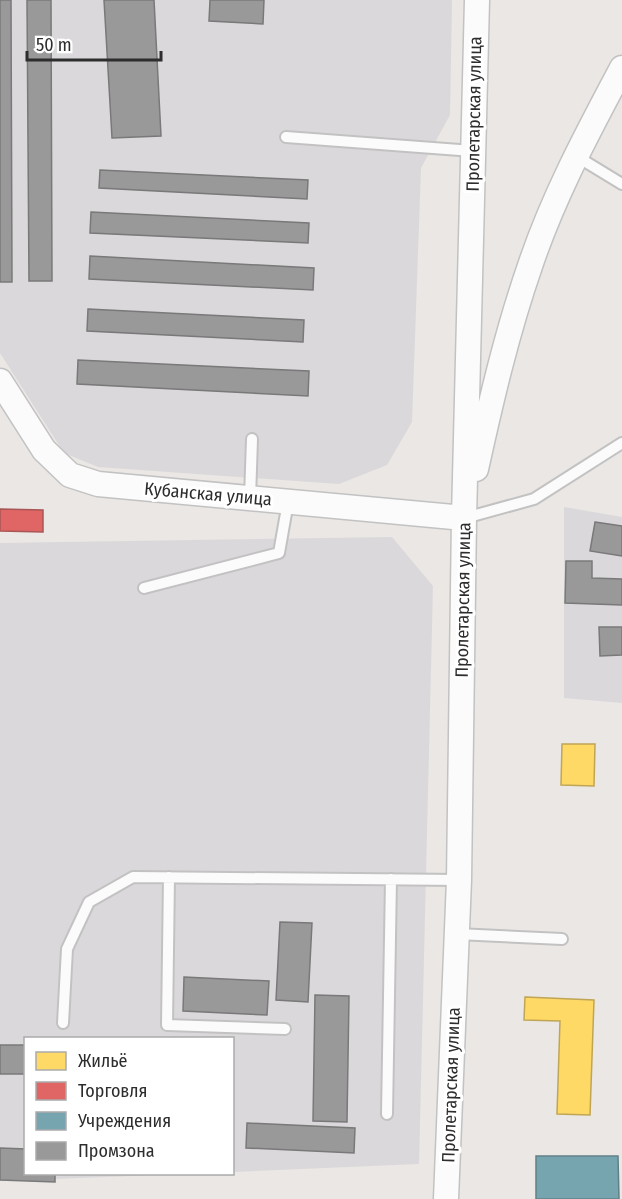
<svg xmlns="http://www.w3.org/2000/svg" width="622" height="1199" font-family="'Fira Sans Condensed',sans-serif">
  <style>
    .industrial { fill: #dbd8db }
    .homes { fill: #ffd966; stroke: #c0a555; stroke-width: 1.5 }
    .shops { fill: #e06666; stroke: #a55; stroke-width: 1.5 }
    .public { fill: #76a5af; stroke: #608188; stroke-width: 1.5 }
    .industry { fill: #999; stroke: #797979; stroke-width: 1.5 }
    .lines { fill: none; stroke-linecap: round; stroke-linejoin: round }
    .service-casing { stroke: #c3c2c2; stroke-width: 14 }
    .tertiary-casing { stroke: #c3c2c2; stroke-width: 27 }
    .service { stroke: #fcfbfb; stroke-width: 10 }
    .tertiary { stroke: #fcfbfb; stroke-width: 24 }
    .labels { text-anchor: middle; dominant-baseline: central; stroke-width: 6; stroke-linejoin: round; paint-order: stroke }
    .street-label { font-size: 18px; fill: #2d2d2d; stroke: #fff }
  </style>
  <rect width="100%" height="100%" fill="#eae7e4"/>
  <path class="industrial" d="M0 0H452L450 115 421 168 412 422 387 465 339 484 98 467 64 453 0 353Z
    M564 507 622 517V703L564 698Z
    M392 537 433 586 419 1164 233 1172 232 1038H26V1174H185L0 1181V543Z"/>
  <path class="homes" d="M562 744H595L594 786 561 785Z
    M525 997 594 1000 590 1115 557 1114 560 1021 524 1020Z"/>
  <path class="shops" d="M0 509 43 510V532L0 531Z"/>
  <path class="public" d="M536 1156H618L619 1199H536Z"/>
  <path class="industry" d="M0 0H11L12 282H0Z
    M27 0H51L52 281H29Z
    M104 0H154L161 136 112 138Z
    M210 0H264L263 24 209 21Z
    M100 170 308 180 307 199 99 188Z
    M91 212 309 223 308 243 90 233Z
    M90 256 314 268 313 290 89 279Z
    M88 309 304 320 303 342 87 331Z
    M78 360 309 371 308 396 77 384Z
    M595 522 622 526V556L590 551Z
    M566 561H592V578L622 579V605L565 603Z
    M599 627H622V655L600 656Z
    M280 922 312 923 308 1002 276 1000Z
    M184 977 269 981 267 1015 183 1011Z
    M315 995 349 996 347 1122 313 1121Z
    M0 1045H26V1074H0Z
    M247 1123 355 1128 354 1153 246 1148Z
    M0 1148 26 1149V1174H55V1182L0 1180Z"/>
  <g class="lines">
    <g class="service-casing">
      <path id="service" d="M286 137 473 151
        M576 156 622 184
        M250 498 252 439
        M465 518 534 499 622 443
        M144 588 279 553 288 502
        M169 877 167 1025 285 1029
        M457 934 562 939
        M63 1023 67 949 89 902 133 877 459 880
        M387 1114 391 879"/>
    </g>
    <g class="tertiary-casing">
      <path id="tertiary" d="M0 381 44 450 70 475 98 484 464 518
        M476 469C491 401 507 332 530 266 553 197 588 132 622 68
        M446 1199 459 880 464 518 477 0"/>
    </g>
    <use href="#service" class="service"/>
    <use href="#tertiary" class="tertiary"/>
  </g>
  <g class="labels">
    <g class="street-label">
      <text transform="translate(474 114) rotate(-89)">Пролетарская улица</text>
      <text transform="translate(208 494) rotate(5)">Кубанская улица</text>
      <text transform="translate(463 600) rotate(-89)">Пролетарская улица</text>
      <text transform="translate(451 1085) rotate(-88)">Пролетарская улица</text>
    </g>
  </g>
  <rect x="24" y="1037" width="210" height="138" fill="#ffffff" stroke="#ababab" stroke-width="1.5"/>
  <rect x="36" y="1052" width="30" height="18" fill="#ffd966" stroke="#ababab" stroke-width="1.5"/>
  <text x="78" y="1067" font-size="18" fill="#2d2d2d">Жильё</text>
  <rect x="36" y="1082" width="30" height="18" fill="#e06666" stroke="#ababab" stroke-width="1.5"/>
  <text x="78" y="1097" font-size="18" fill="#2d2d2d">Торговля</text>
  <rect x="36" y="1112" width="30" height="18" fill="#76a5af" stroke="#ababab" stroke-width="1.5"/>
  <text x="78" y="1127" font-size="18" fill="#2d2d2d">Учреждения</text>
  <rect x="36" y="1142" width="30" height="18" fill="#999999" stroke="#ababab" stroke-width="1.5"/>
  <text x="78" y="1157" font-size="18" fill="#2d2d2d">Промзона</text>
  <path d="M27 51v9h134v-9" fill="none" stroke="#2d2d2d" stroke-width="3"/>
  <text x="36" y="51" font-size="18" fill="#2d2d2d" stroke="#ffffff" stroke-width="4.5" paint-order="stroke">50 m</text>
</svg>
